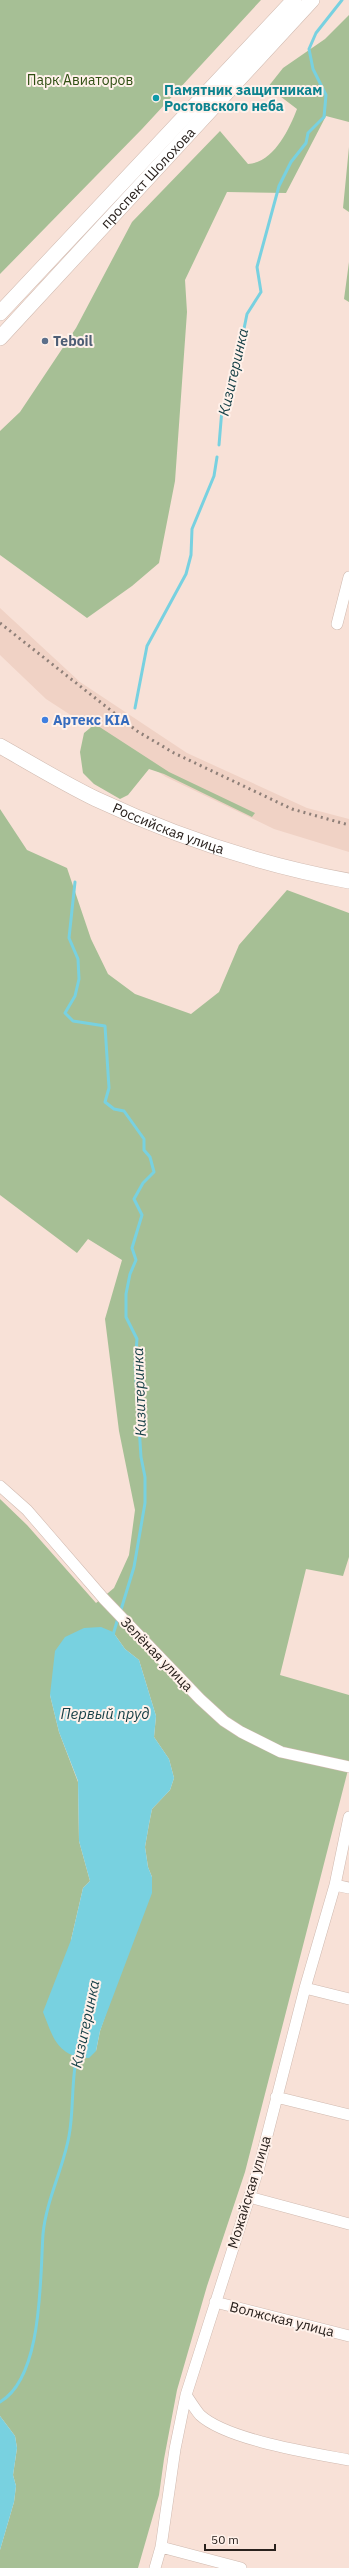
<svg xmlns="http://www.w3.org/2000/svg" width="349" height="2568" font-family="'IBM Plex Sans',sans-serif">
  <style>
    .built { fill: #f0d2c5 }
    .green { fill: #a6bf95; fill-rule: evenodd }
    .water { fill: #78d1e0 }
    .lines { fill: none; stroke-linecap: round; stroke-linejoin: round }
    .stream { stroke: #78d1e0; stroke-width: 3 }
    .minor-casing { stroke: #d0bab0; stroke-width: 12 }
    .major-casing { stroke: #d0bab0; stroke-width: 16 }
    .minor { stroke: #fff; stroke-width: 11 }
    .major { stroke: #fff; stroke-width: 15 }
    .rail { stroke: #8e7f78; stroke-width: 3; stroke-dasharray: 2 4; stroke-linecap: butt }
    .culture-dot { fill: #0f9aa8; stroke: #fff1ea; stroke-width: 1.5 }
    .service-dot { fill: #5c6f8a; stroke: #fff1ea; stroke-width: 1.5 }
    .shop-dot { fill: #3f7fe0; stroke: #fff1ea; stroke-width: 1.5 }
    .labels { text-anchor: middle; dominant-baseline: central; stroke-width: 4; stroke-linejoin: round; paint-order: stroke }
    .park-label { font-size: 14px; fill: #304f13; stroke: #fff1ea }
    .culture-label { font-size: 14px; font-weight: bold; fill: #0d838f; stroke: #fff1ea; text-anchor: start }
    .street-label { font-size: 14px; fill: #29211d; stroke: #fff1ea }
    .service-label { font-size: 14px; font-weight: bold; fill: #4e5e75; stroke: #fff1ea; text-anchor: start }
    .shop-label { font-size: 14px; font-weight: bold; fill: #366cbe; stroke: #fff1ea; text-anchor: start }
    .water-label { font-size: 15px; font-style: italic; fill: #143e45; stroke: #fff1ea }
  </style>
  <rect width="100%" height="100%" fill="#f8e1d7"/>
  <path class="built" d="M0 608 80 682 187 753 307 808 349 819V852L274 829 166 777 46 699 0 655Z"/>
  <path class="green" d="M0 0H261L142 129 0 274Z
    M349 15V122L326 116 286 193 227 192 185 280 187 312 175 481 159 563 132 586 87 618 0 555V431L20 412 76 328 132 222 220 131 248 164C273 163 289 130 297 109L268 87 283 68 325 39Z
    M349 147V212L343 208Z
    M349 262V302L344 299Z
    M95 724 169 772 255 813 252 817 164 774 149 769 128 795 120 799 94 784 83 773 80 752 84 733Z
    M0 809 27 850 67 868 91 939 108 974 135 994 191 1014 219 992 239 945 287 890 349 913V1557L343 1576 306 1569 280 1675 349 1695V1766L245 2172 207 2286 177 2390 164 2459 159 2495 138 2568H0V2550L14 2502 16 2486 13 2475 17 2448 15 2436 0 2416V1499L27 1525 96 1603 114 1588 129 1555 135 1510 119 1431 105 1319 122 1260 88 1239 77 1253 0 1195ZM113 1632 125 1649 139 1660 156 1716 154 1737 169 1759 174 1778 170 1790 152 1809 149 1824 145 1847 148 1867 152 1877 100 2031 96 2051 71 1940 83 1888 90 1881 79 1841 78 1782 59 1732 50 1695Z"/>
  <path class="water" d="M101 1627 113 1632 125 1649 139 1660 156 1716 154 1737 169 1759 174 1778 170 1790 152 1809 149 1824 145 1847 148 1867 152 1877V1893L100 2031 96 2051 89 2058C57 2057 53 2037 43 2012L71 1940 83 1888 90 1881 79 1841 78 1781 59 1732 50 1695 55 1651 65 1637 84 1628Z
    M0 2416 15 2436 17 2448 13 2475 16 2486 14 2502 0 2550Z"/>
  <g class="lines">
    <path class="stream" d="M219 445 222 409 235 373 247 314 261 292 257 267 279 186 291 162 306 143 308 133 324 117 326 95 313 69 309 49 316 33 342 0
      M135 708 147 646 186 574 191 555 192 529 214 476 217 457
      M75 882 69 938 78 959 79 979 75 996 65 1013 73 1021 105 1026 109 1088 105 1102 114 1109 124 1111 144 1139V1150L150 1157 154 1172 143 1183 134 1199 142 1215 132 1248 136 1260 130 1274 126 1294V1317L137 1339 135 1365 141 1457 145 1477V1503L134 1567 120 1613
      M113 1635 118 1618
      M0 2402C43 2377 40 2278 43 2234 46 2201 63 2169 69 2136 74 2110 71 2081 77 2055"/>
    <g class="minor-casing">
      <path id="minor" d="M337 624 349 577
        M0 1486 27 1510 104 1599 200 1699 224 1721 241 1732 281 1752 349 1767
        M335 1885 349 1888
        M305 1988 349 1999
        M276 2097 349 2115
        M249 2197 349 2224
        M215 2302 349 2336
        M186 2395C190 2401 195 2409 200 2415 227 2440 312 2453 349 2460
        M161 2547 241 2568
        M155 2568 161 2547 175 2449 186 2395 259 2167 305 1988 335 1885 349 1817"/>
    </g>
    <g class="major-casing">
      <g id="major">
        <path d="M0 313 294 0"/>
        <path id="s1" d="M0 338 312 0"/>
        <path id="s2" d="M0 746C32 764 63 783 96 799 177 837 261 865 349 881"/>
      </g>
    </g>
    <use href="#minor" class="minor"/>
    <use href="#major" class="major"/>
    <path class="rail" d="M0 623 137 731 174 753 292 809 349 825"/>
  </g>
  <circle class="culture-dot" cx="156" cy="98" r="4"/>
  <circle class="service-dot" cx="45" cy="341" r="4"/>
  <circle class="shop-dot" cx="45" cy="720" r="4"/>
  <g class="labels">
    <g class="park-label">
      <text x="80" y="80">Парк Авиаторов</text>
    </g>
    <g class="culture-label">
      <text x="164" y="90">Памятник защитникам<tspan x="164" dy="16">Ростовского неба</tspan></text>
    </g>
    <g class="street-label">
      <text stroke="none"><textPath href="#s1" startOffset="218">проспект Шолохова</textPath></text>
      <text stroke="none"><textPath href="#s2" startOffset="188">Российская улица</textPath></text>
      <text transform="translate(157 1654) rotate(46)">Зелёная улица</text>
      <text transform="translate(249 2192) rotate(-73)">Можайская улица</text>
      <text transform="translate(282 2319) rotate(14)">Волжская улица</text>
    </g>
    <g class="service-label">
      <text x="53" y="341">Teboil</text>
    </g>
    <g class="shop-label">
      <text x="53" y="720">Артекс KIA</text>
    </g>
    <g class="water-label">
      <text transform="translate(233 372) rotate(-77)">Кизитеринка</text>
      <text transform="translate(139 1392) rotate(-92)">Кизитеринка</text>
      <text x="105" y="1713">Первый пруд</text>
      <text transform="translate(85 2024) rotate(-78)">Кизитеринка</text>
    </g>
  </g>
  <path d="M205 2544v6h70v-6" fill="none" stroke="#29211d" stroke-width="2"/>
  <text x="211" y="2544" font-size="12" fill="#29211d" stroke="#fff1ea" stroke-width="3" paint-order="stroke">50 m</text>
</svg>
